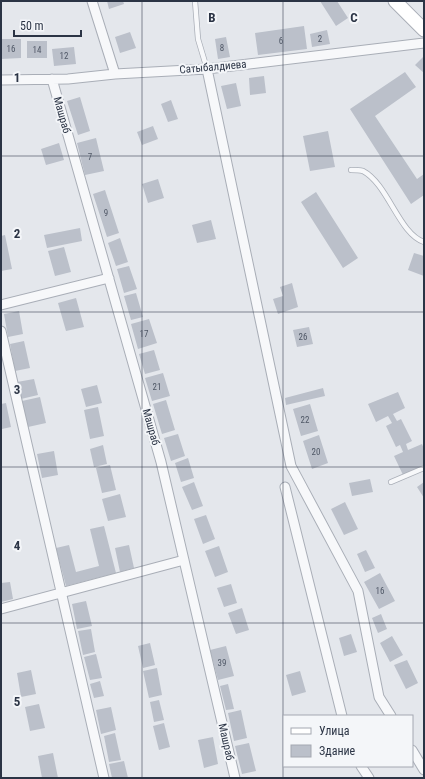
<svg xmlns="http://www.w3.org/2000/svg" width="425" height="779" font-family="'Roboto Condensed',sans-serif">
  <style>
    .building { fill: #bbc0ca }
    .lines { fill: none; stroke-linecap: round; stroke-linejoin: round }
    .lane-casing { stroke: #a9aeb7; stroke-width: 6 }
    .street-casing { stroke: #a9aeb7; stroke-width: 11 }
    .secondary-casing { stroke: #a9aeb7; stroke-width: 15 }
    .lane { stroke: #f7f8fa; stroke-width: 4.5 }
    .street { stroke: #f7f8fa; stroke-width: 9 }
    .secondary { stroke: #fff; stroke-width: 13 }
    .grid { fill: none; stroke: #2b3445; stroke-width: 1; stroke-opacity: 0.55 }
    .labels { text-anchor: middle; dominant-baseline: central; stroke-width: 4; stroke-linejoin: round; paint-order: stroke }
    .number-label { font-size: 9px; fill: #4f5766 }
    .street-label { font-size: 11px; fill: #2b3445; stroke: #f4f6f9 }
    .grid-label { font-size: 13px; text-anchor: middle; font-weight: bold; fill: #2b3445; stroke: #f4f6f9; stroke-width: 4; stroke-linejoin: round; paint-order: stroke }
  </style>
  <rect width="100%" height="100%" fill="#e4e7ec"/>
  <path class="building" d="M107 1H123L124 4 109 9Z
    M320 1H337L348 18 336 26Z
    M304 26 307 49 258 55 255 33Z
    M327 30 330 44 312 47 310 34Z
    M130 32 136 48 120 53 115 37Z
    M226 37 230 57 218 59 215 39Z
    M1 39H21V58L1 59Z
    M27 41H47V58H27Z
    M74 47 76 64 54 66 52 49Z
    M424 56V73L415 65Z
    M405 72 416 87 375 116 417 179 424 174V195L411 204 350 109Z
    M264 76 266 93 250 95 249 78Z
    M236 83 241 106 227 109 221 86Z
    M80 97 90 131 78 135 67 101Z
    M171 100 178 119 168 122 161 104Z
    M153 126 158 139 142 145 137 132Z
    M328 131 335 167 310 171 303 136Z
    M96 138 104 171 85 175 77 143Z
    M59 143 64 160 46 165 41 149Z
    M158 179 164 198 148 203 142 184Z
    M105 190 119 233 107 237 93 194Z
    M316 192 358 258 343 268 301 202Z
    M211 220 216 239 197 243 192 225Z
    M80 228 82 241 47 248 44 235Z
    M5 235 12 269 1 271V236Z
    M120 238 128 262 116 266 108 243Z
    M64 247 71 272 55 276 48 251Z
    M414 253 424 256V276L408 270Z
    M129 266 137 289 124 293 117 269Z
    M292 283 298 307 278 314 273 299 283 296 280 287Z
    M136 293 143 317 131 320 124 296Z
    M76 298 84 327 66 331 58 303Z
    M19 311 23 334 8 337 4 314Z
    M149 319 157 343 138 349 131 324Z
    M309 327 313 344 297 347 293 330Z
    M24 341 30 368 15 371 10 344Z
    M154 350 160 370 145 374 139 354Z
    M163 373 170 396 152 401 145 378Z
    M34 379 38 395 21 399 17 382Z
    M97 385 102 403 86 407 81 389Z
    M323 388 325 396 286 405 285 398Z
    M398 392 405 408 393 414 397 421 401 419 412 441 406 444 408 450 422 444 424 449V465L403 475 394 456 403 452 400 445 396 447 386 426 392 423 388 416 376 422 368 404Z
    M40 397 46 423 28 427 22 401Z
    M166 400 175 430 162 434 153 404Z
    M6 403 11 427 2 429 1 404Z
    M310 404 318 431 301 436 293 409Z
    M98 407 104 436 90 439 84 410Z
    M178 434 185 456 171 461 164 438Z
    M319 435 328 463 312 469 303 441Z
    M103 445 107 464 94 467 90 449Z
    M54 451 58 475 42 478 37 454Z
    M188 458 194 478 181 482 175 463Z
    M110 465 116 490 102 493 96 468Z
    M370 479 373 492 352 496 349 483Z
    M194 482 203 506 192 510 182 487Z
    M424 482V498L417 487Z
    M120 494 126 517 108 521 102 499Z
    M345 502 358 529 344 535 331 509Z
    M206 515 215 539 203 544 194 519Z
    M104 526 116 573 66 586 56 548 69 545 76 572 99 566 90 529Z
    M129 545 134 568 120 572 115 548Z
    M219 546 228 572 215 577 205 551Z
    M366 550 375 568 365 572 357 554Z
    M380 573 395 601 379 609 364 582Z
    M10 582 13 599 1 602V583Z
    M231 584 237 603 224 607 217 588Z
    M86 601 92 626 77 629 72 604Z
    M242 608 249 630 236 634 228 613Z
    M381 614 387 629 378 633 372 618Z
    M91 629 95 652 83 655 78 631Z
    M351 634 357 652 344 656 339 638Z
    M392 636 403 655 390 662 380 643Z
    M150 643 155 665 143 668 138 646Z
    M226 646 234 676 218 680 210 650Z
    M96 654 102 678 90 680 84 657Z
    M407 660 418 683 406 689 394 665Z
    M157 668 162 695 149 698 143 671Z
    M31 670 36 694 21 697 17 673Z
    M300 671 306 692 292 696 286 675Z
    M100 681 104 696 94 698 90 684Z
    M228 684 234 709 226 710 220 686Z
    M159 700 164 720 154 722 150 702Z
    M39 704 45 728 30 731 25 707Z
    M111 707 116 730 101 734 96 710Z
    M241 710 247 738 234 741 228 713Z
    M164 723 170 747 159 750 153 726Z
    M115 733 121 760 109 762 104 736Z
    M213 737 218 764 204 768 198 740Z
    M249 743 256 771 242 774 235 746Z
    M53 753 58 778H42L38 756Z
    M124 761 128 778H112L109 764Z"/>
  <g class="lines">
    <g class="lane-casing">
      <path id="lane" d="M195 1 198 39 207 69
        M351 170C354 170 359 170 363 171 388 184 399 234 424 242
        M391 482 424 468"/>
    </g>
    <g class="street-casing">
      <path id="street" d="M92 1 115 74
        M207 69 291 466 358 591 379 697 391 716
        M52 79 161 462 235 778
        M1 80 68 79 115 74 207 69 424 43
        M1 305 109 278
        M1 331 104 778
        M285 487 342 716
        M1 609 184 560
        M412 750 424 770
        M361 766 369 778"/>
    </g>
    <g class="secondary-casing">
      <path id="secondary" d="M395 1 424 30"/>
    </g>
    <use href="#lane" class="lane"/>
    <use href="#street" class="street"/>
    <use href="#secondary" class="secondary"/>
  </g>
  <path class="grid" d="M142 1V778M283 1V778M1 156H424M1 312H424M1 467H424M1 623H424"/>
  <g class="labels">
    <g class="number-label">
      <text x="320" y="39">2</text>
      <text x="281" y="41">6</text>
      <text x="222" y="48">8</text>
      <text x="11" y="49">16</text>
      <text x="37" y="50">14</text>
      <text x="64" y="56">12</text>
      <text x="90" y="157">7</text>
      <text x="106" y="213">9</text>
      <text x="144" y="334">17</text>
      <text x="303" y="337">26</text>
      <text x="157" y="387">21</text>
      <text x="305" y="420">22</text>
      <text x="316" y="452">20</text>
      <text x="380" y="591">16</text>
      <text x="222" y="663">39</text>
    </g>
    <g class="street-label">
      <text transform="translate(213 67) rotate(-5)">Сатыбалдиева</text>
      <text transform="translate(62 115) rotate(74)">Машраб</text>
      <text transform="translate(151 427) rotate(74)">Машраб</text>
      <text transform="translate(226 742) rotate(77)">Машраб</text>
    </g>
  </g>
  <g class="grid-label">
    <text x="212" y="22">B</text>
    <text x="354" y="22">C</text>
    <text x="17" y="82">1</text>
    <text x="17" y="238">2</text>
    <text x="17" y="394">3</text>
    <text x="17" y="550">4</text>
    <text x="17" y="706">5</text>
  </g>
  <rect width="425" height="779" fill="none" stroke="#2b3445" stroke-width="4"/>
  <rect x="283" y="715" width="130" height="52" fill="#f4f6f9" stroke="#a4a8b1"/>
  <rect x="291" y="728" width="20" height="6" fill="#ffffff" stroke="#a4a8b1"/>
  <text x="319" y="735" font-size="12" fill="#2b3445">Улица</text>
  <rect x="291" y="745" width="20" height="12" fill="#bbc0ca" stroke="#a4a8b1"/>
  <text x="319" y="755" font-size="12" fill="#2b3445">Здание</text>
  <path d="M14 30v6h67v-6" fill="none" stroke="#2b3445" stroke-width="2"/>
  <text x="20" y="30" font-size="12" fill="#2b3445" stroke="#f4f6f9" stroke-width="3" paint-order="stroke">50 m</text>
</svg>
